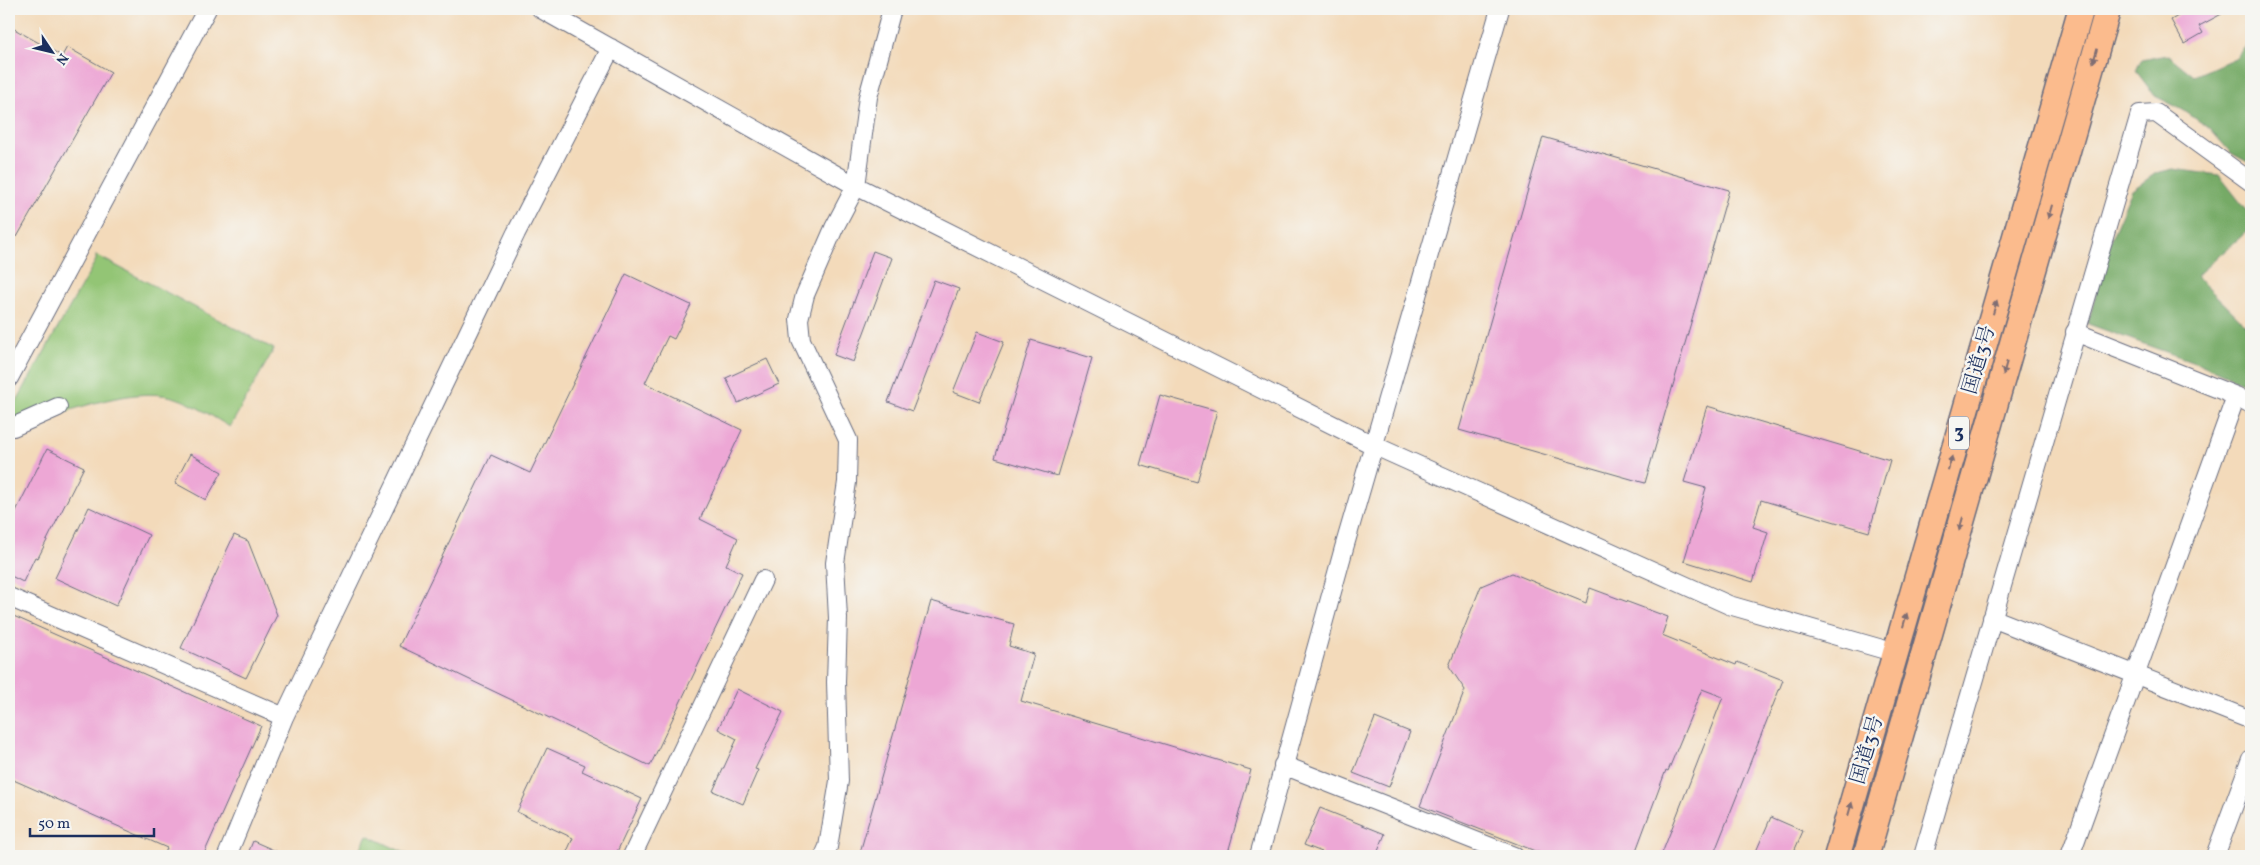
<svg xmlns="http://www.w3.org/2000/svg" width="2260" height="865" font-family="Vollkorn,'Noto Serif JP',serif">
  <style>
    .green { fill: #93c575; stroke: #577a6a }
    .forest { fill: #76aa66; stroke: #486c62 }
    .building { fill: #eda7d5 }
    .lines { fill: none; stroke-linecap: round; stroke-linejoin: round }
    .minor-casing { stroke: #676b7e; stroke-width: 20 }
    .highway-casing { stroke: #676b7e; stroke-width: 28 }
    .minor { stroke: #fff; stroke-width: 18 }
    .highway { stroke: #fbbb8d; stroke-width: 25 }
    .oneway { fill: #806e73 }
    .labels { text-anchor: middle; dominant-baseline: central; stroke-width: 5; stroke-linejoin: round; paint-order: stroke }
    .shield { fill: #f6f6f2; stroke: #5d6b8a; stroke-width: 1 }
    .shield-label { font-size: 19px; font-weight: bold; fill: #1b2f5e }
    .street-label { font-size: 20px; fill: #1b2f5e; stroke: #f6f6f2 }
  </style>
  <rect width="100%" height="100%" fill="#f6f6f2"/>
  <filter id="ink" filterUnits="userSpaceOnUse"><feTurbulence type="fractalNoise" baseFrequency=".02" numOctaves="2"/><feDisplacementMap in="SourceGraphic" scale="10" xChannelSelector="R" yChannelSelector="G"/><feConvolveMatrix kernelMatrix="1 2 1 2 8 2 1 2 1" color-interpolation-filters="sRGB"/></filter>
  <filter id="wash" filterUnits="userSpaceOnUse"><feTurbulence type="fractalNoise" baseFrequency=".0096" numOctaves="4" result="noise"/><feDisplacementMap in="SourceGraphic" scale="20" xChannelSelector="R" yChannelSelector="G"/><feGaussianBlur stdDeviation="1.12" result="paint"/><feColorMatrix in="noise" values="0 0 0 0 0 0 0 0 0 0 0 0 0 0 0 0 0 1.4 0 .05"/><feComposite in="paint" operator="in"/></filter>
  <g filter="url(#wash)">
    <rect width="100%" height="100%" fill="#f3daba"/>
    <path class="green" d="M96 255 274 349 230 427C213 417 194 404 176 398 131 383 52 417 9 432V415L96 260Z
      M367 835 411 856H357Z"/>
    <path class="forest" d="M2251 41V164L2231 153 2209 128 2183 110 2155 96 2136 71 2141 60 2168 55 2194 76 2235 58Z
      M2173 169 2219 175 2251 216V228L2196 276 2251 330V386L2200 364 2088 324 2110 241 2132 190 2156 173Z"/>
    <g id="blocks">
      <path class="building" d="M2190 9H2231L2199 26 2203 33 2184 44 2171 20Z
        M9 26 62 56 67 47 111 72 17 237 9 232Z
        M1543 137 1729 190 1645 483 1459 430Z
        M873 251 892 258 853 362 834 355Z
        M626 274 691 305 674 339 668 336 645 383 742 430 700 519 738 538 726 565 742 573 650 766 399 646 491 455 530 473Z
        M934 280 959 289 912 411 888 402Z
        M977 332 1004 342 979 402 953 392Z
        M1031 340 1092 358 1057 476 995 458Z
        M767 359 779 384 738 403 726 378Z
        M1160 395 1217 411 1197 482 1140 465Z
        M1707 406 1890 460 1869 532 1761 500 1753 527 1768 532 1753 582 1684 561 1706 488 1684 482Z
        M47 449 84 467 38 558 35 557 23 582 9 575V525Z
        M190 454 222 472 206 500 175 483Z
        M89 507 149 535 116 606 55 578Z
        M234 535 248 541 277 615 246 678 181 648Z
        M1512 573 1586 603 1590 588 1668 617 1662 635 1736 665 1737 662 1783 680 1713 856H1661L1723 697 1702 689 1668 771 1666 770 1634 856H1548L1420 806 1465 690 1449 666 1481 586Z
        M931 601 1014 624 1009 646 1034 654 1021 701 1251 770 1227 856H859Z
        M9 614 261 726 203 856H164L167 848 9 778Z
        M737 689 783 712 755 769 758 770 743 804 713 791 737 739 718 729Z
        M1375 718 1410 732 1389 787 1353 773Z
        M547 748 585 765 582 771 642 799 615 856H565L573 838 517 812Z
        M1320 808 1385 834 1376 856H1320L1322 852 1304 845Z
        M1771 817 1803 831 1792 856H1754Z
        M253 841 287 856H247Z"/>
    </g>
  </g>
  <g filter="url(#ink)">
    <use href="#blocks" fill-opacity="0" stroke="#676b7e" stroke-width="1"/>
    <g class="lines">
      <g class="minor-casing">
        <path id="minor" d="M541 9 856 186 1373 445 1729 605 1896 653
          M2075 332 2236 396 2251 404
          M9 378 207 9
          M9 425 13 427 58 407
          M9 597 284 717
          M1992 618 2251 720
          M1283 765 1514 856
          M227 856 284 717 516 233 611 48
          M632 856 763 580
          M824 856 828 847 839 781 836 682 838 618 835 563 847 482 848 440 801 340 799 319 805 295 834 228 856 186 868 97 892 9
          M1259 856 1344 548 1500 9
          M1923 856 2140 114 2156 113 2251 182
          M2070 856 2236 396
          M2215 856 2251 759"/>
      </g>
      <g class="highway-casing">
        <path id="highway" d="M1837 856 2081 9
          M1866 856 2108 9"/>
      </g>
      <use href="#minor" class="minor"/>
      <use href="#highway" class="highway"/>
    </g>
    <defs><path id="oneway-solid" d="M-6-.8H1V-3.2L6.5 0L1 3.2V.8H-6Z" transform="scale(1.25)"/></defs>
    <g class="oneway">
      <use href="#oneway-solid" transform="translate(2095 56) rotate(106)"/>
      <use href="#oneway-solid" transform="translate(2050 212) rotate(106)"/>
      <use href="#oneway-solid" transform="translate(1995 307) rotate(-74)"/>
      <use href="#oneway-solid" transform="translate(2005 368) rotate(106)"/>
      <use href="#oneway-solid" transform="translate(1950 463) rotate(-74)"/>
      <use href="#oneway-solid" transform="translate(1961 524) rotate(106)"/>
      <use href="#oneway-solid" transform="translate(1905 620) rotate(-74)"/>
      <use href="#oneway-solid" transform="translate(1850 809) rotate(-74)"/>
    </g>
  </g>
  <g class="labels">
    <rect class="shield" x="1949" y="416.5" width="20" height="33" rx="4"/>
    <g class="shield-label">
      <text x="1959" y="433">3</text>
    </g>
    <g class="street-label">
      <text transform="translate(1980 360) rotate(-74)">国道3号</text>
      <text transform="translate(1868 750) rotate(-74)">国道3号</text>
    </g>
  </g>
  <rect width="2260" height="865" fill="none" stroke="#f6f6f2" stroke-width="30"/>
  <g transform="translate(52 52) rotate(125)" stroke="#f6f6f2" stroke-width="4" paint-order="stroke">
  <path d="M0-4L9 19L0 12L-9 19Z" fill="#1b2f5e"/>
  <text y="-8" font-size="14" font-weight="bold" text-anchor="middle" fill="#1b2f5e">N</text>
  </g>
  <path d="M30 828v8h124v-8" fill="none" stroke="#1b2f5e" stroke-width="2.5"/>
  <text x="38" y="828" font-size="15" fill="#1b2f5e" stroke="#f6f6f2" stroke-width="4" paint-order="stroke">50 m</text>
</svg>
